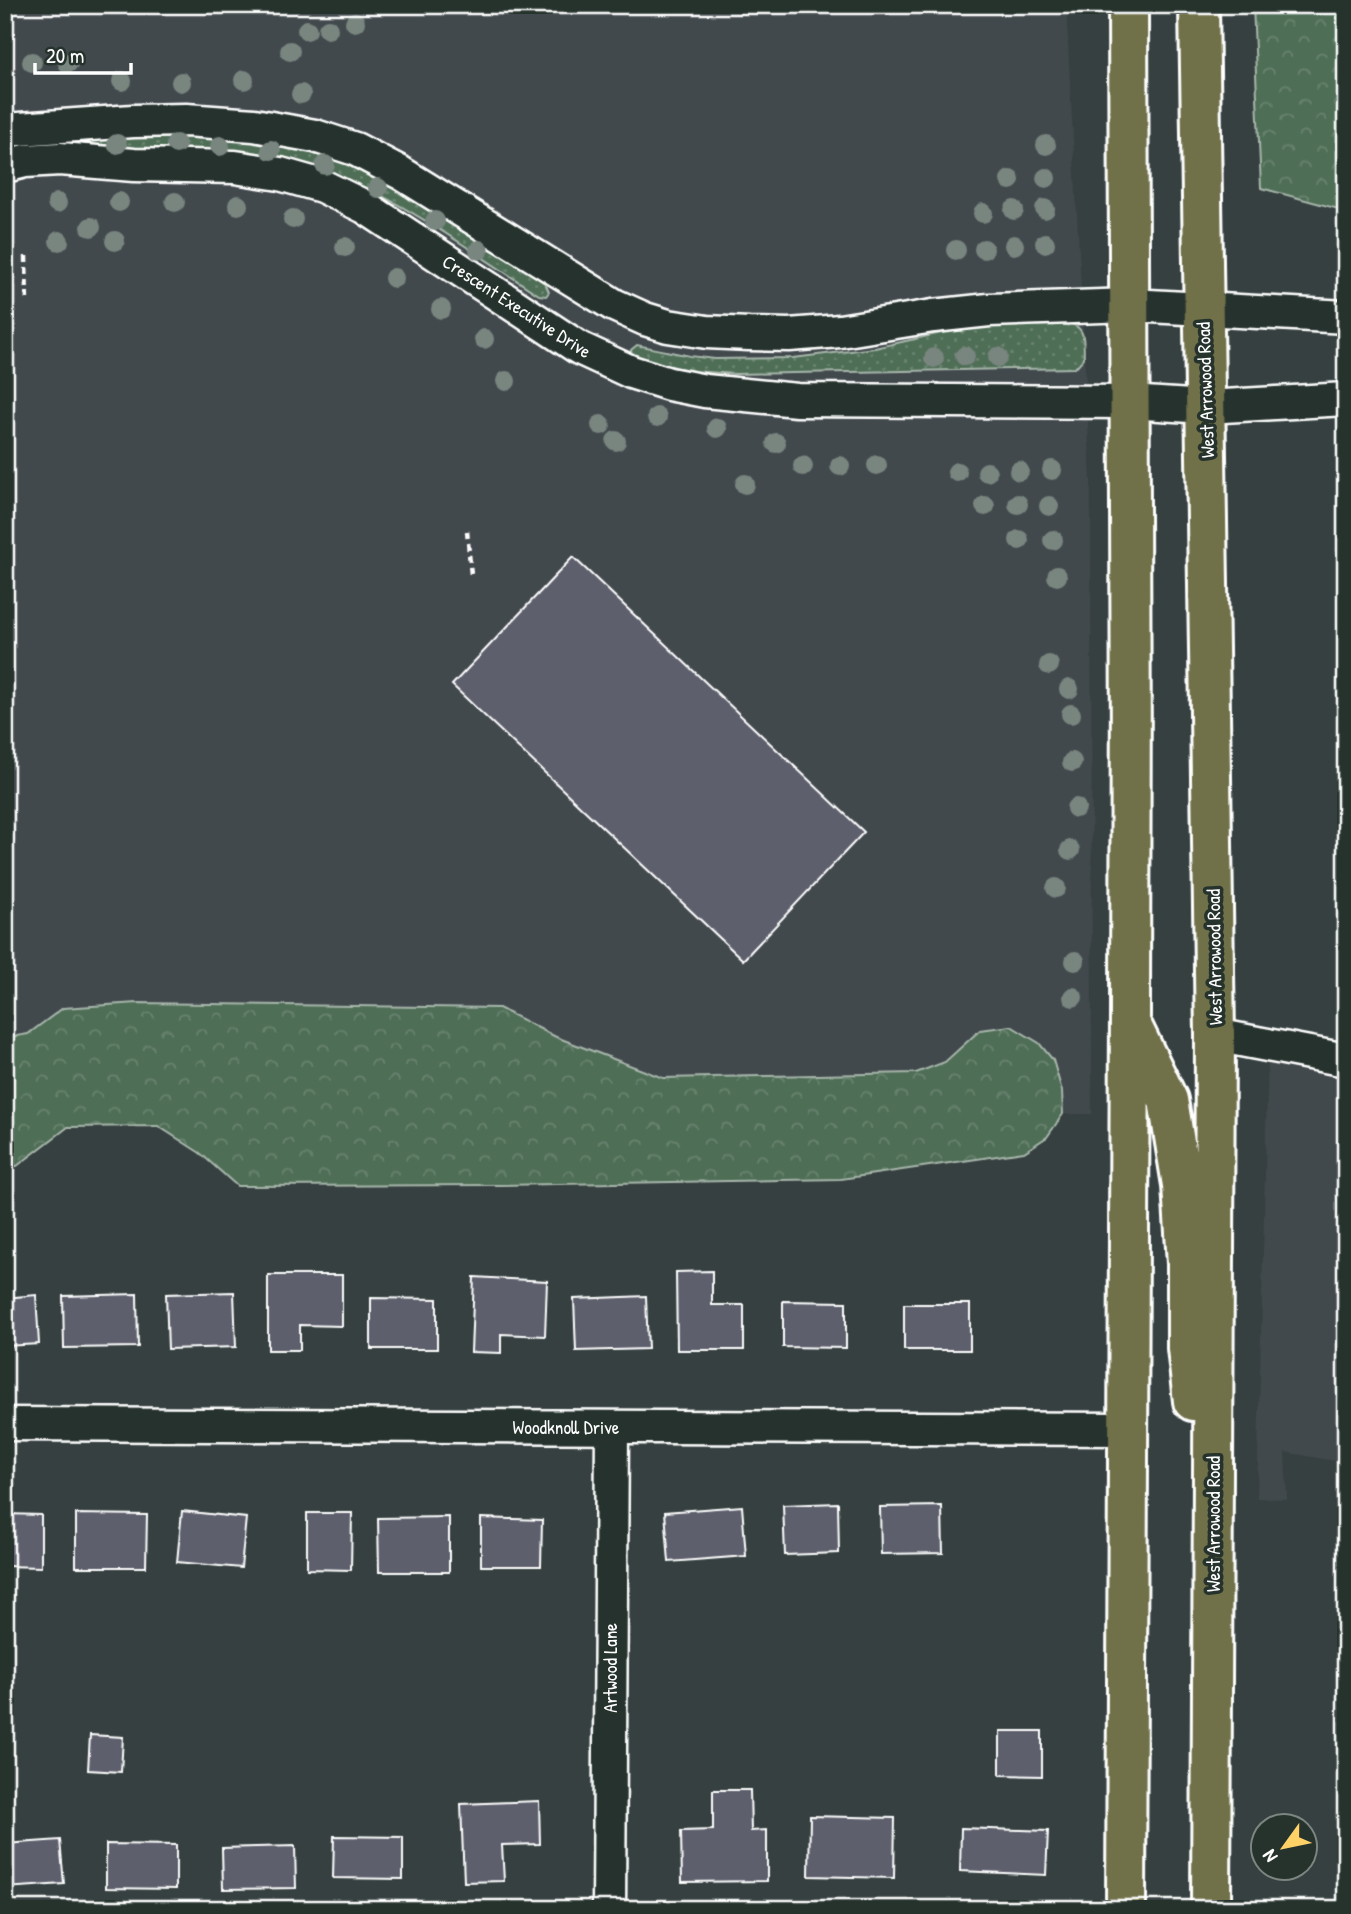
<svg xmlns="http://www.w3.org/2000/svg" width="1351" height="1914" font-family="'Patrick Hand',sans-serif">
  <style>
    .built { fill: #42494d }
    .grass { fill: url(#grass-dots); stroke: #a7b6ab; stroke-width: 2 }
    .forest { fill: url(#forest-crowns); stroke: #a7b6ab; stroke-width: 2 }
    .building { fill: #5d5f6c; stroke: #fff; stroke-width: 2 }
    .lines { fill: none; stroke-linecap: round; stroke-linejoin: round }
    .minor-casing { stroke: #fff; stroke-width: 37 }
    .major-casing { stroke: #fff; stroke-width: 44 }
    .path { stroke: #fff; stroke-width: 4.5; stroke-dasharray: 7 5; stroke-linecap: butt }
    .minor { stroke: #26332d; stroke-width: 32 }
    .major { stroke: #70704a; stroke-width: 38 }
    .tree { fill: #79857f }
    .labels { text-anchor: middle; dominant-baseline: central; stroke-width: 7; stroke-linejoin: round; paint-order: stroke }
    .street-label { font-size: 19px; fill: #fff; stroke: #26332d }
  </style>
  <defs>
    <pattern id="grass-dots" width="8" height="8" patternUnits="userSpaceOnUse" patternTransform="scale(1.75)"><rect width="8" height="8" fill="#4f6e57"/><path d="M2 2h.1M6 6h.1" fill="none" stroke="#698470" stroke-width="1.8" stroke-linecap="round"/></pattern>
    <pattern id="forest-crowns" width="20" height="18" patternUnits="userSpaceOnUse" patternTransform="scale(1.75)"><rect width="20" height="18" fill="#4f6e57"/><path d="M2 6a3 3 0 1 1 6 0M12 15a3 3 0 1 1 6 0" fill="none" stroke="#698470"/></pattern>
  </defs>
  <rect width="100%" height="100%" fill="#364040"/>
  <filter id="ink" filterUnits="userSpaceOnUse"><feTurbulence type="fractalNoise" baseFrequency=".0143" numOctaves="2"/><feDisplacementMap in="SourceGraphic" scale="14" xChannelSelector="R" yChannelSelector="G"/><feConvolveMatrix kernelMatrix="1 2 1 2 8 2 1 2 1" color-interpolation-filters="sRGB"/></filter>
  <g filter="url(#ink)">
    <path class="built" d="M5 5H1066L1091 481 1092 1114 5 1119Z
      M1268 1051 1346 1066V1463L1285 1452 1287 1499 1257 1498Z"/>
    <path class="grass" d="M136 133C189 137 244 137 296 148 388 169 467 232 545 283L549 292 546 296 539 295C460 244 367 172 273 157 220 148 167 153 114 151 88 150 61 147 35 145L34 143Z
      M1013 324H1071C1087 329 1083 343 1084 358L1075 368 735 374 693 371 636 358 632 355 631 350 637 345 690 356 715 359 793 358 875 348 950 331Z"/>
    <path class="forest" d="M1253 5H1346V211L1261 188Z
      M137 1003 499 1008 556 1037 663 1078 916 1073 945 1062 980 1030 1011 1026 1039 1043 1053 1060 1062 1091 1063 1114 1047 1137 1024 1152 841 1179 499 1185 237 1186 200 1153 158 1126 68 1127 17 1166H5V1038L28 1034 63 1008Z"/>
    <path class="building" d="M573 557 864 832 743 960 452 685Z
      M712 1271V1305H744V1350H677L676 1272Z
      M268 1275H342V1326L300 1325V1350H268Z
      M474 1277 547 1281 545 1336 501 1334V1353L471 1352Z
      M234 1292 236 1347 168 1349 166 1294Z
      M137 1294 138 1347 64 1348 63 1296Z
      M36 1295 39 1344 5 1346V1298Z
      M646 1296 648 1349 576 1351 574 1299Z
      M371 1298 437 1299V1349H371Z
      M783 1301 846 1302V1348L783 1347Z
      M904 1304H970V1350H904Z
      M838 1503 839 1553 785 1555 783 1505Z
      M742 1506 746 1556 669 1562 665 1512Z
      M942 1506 943 1553 881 1554 880 1507Z
      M182 1511 246 1518 241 1568 177 1562Z
      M307 1513H352L351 1570 307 1569Z
      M5 1514 41 1515V1567L5 1566Z
      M76 1514 147 1515 146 1567H76Z
      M449 1517V1572H379L378 1518Z
      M481 1518 542 1520 541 1566H481Z
      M1000 1731H1042V1776L1000 1775Z
      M90 1735 123 1737 121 1772 88 1770Z
      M713 1790H750L751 1831 767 1830V1881L682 1882 681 1831 713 1830Z
      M539 1801 540 1844 502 1845 504 1881 464 1882 461 1804Z
      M810 1816 895 1818 894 1878 809 1876Z
      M961 1828 1048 1831 1046 1875 960 1871Z
      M334 1836 403 1837V1879L333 1878Z
      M60 1840 64 1884 5 1888V1844Z
      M106 1844 176 1845V1889L106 1888Z
      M295 1846 296 1888 223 1889 222 1848Z"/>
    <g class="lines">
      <g class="minor-casing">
        <path id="minor" d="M5 130 133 121 186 120 254 125 315 136 355 149 401 173 614 305 645 319 668 326 707 332 749 334 789 335 840 331 933 316 989 310 1131 305 1346 317
          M5 166 25 161 60 159 134 165 235 167 280 174 322 186 365 207 579 348 631 372 669 384 705 391 797 400 1129 402 1206 407 1346 399
          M1215 1035 1346 1060
          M5 1424 1127 1429
          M609 1909 612 1427"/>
      </g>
      <g class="major-casing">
        <path id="major" d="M1199 5 1215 1035 1211 1909
          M1134 1030 1168 1100 1182 1185 1187 1264V1348L1193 1401
          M1126 1909C1125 1609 1129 1309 1130 1010 1132 675 1130 340 1128 5"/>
      </g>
      <path class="path" d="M26 256 27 304
        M5 523H16
        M467 531 471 575"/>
      <use href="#minor" class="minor"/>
      <use href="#major" class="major"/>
    </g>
    <g class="tree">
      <circle cx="355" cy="22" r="10"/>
      <circle cx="328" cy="29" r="10"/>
      <circle cx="307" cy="30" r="10"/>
      <circle cx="290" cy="51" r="10"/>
      <circle cx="32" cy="62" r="10"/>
      <circle cx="68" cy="63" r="10"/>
      <circle cx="244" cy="80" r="10"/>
      <circle cx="122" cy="81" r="10"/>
      <circle cx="181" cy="82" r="10"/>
      <circle cx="301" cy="94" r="10"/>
      <circle cx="117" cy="144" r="10"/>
      <circle cx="176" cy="144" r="10"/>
      <circle cx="1046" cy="145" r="10"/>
      <circle cx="220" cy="146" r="10"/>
      <circle cx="271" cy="150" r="10"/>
      <circle cx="325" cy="165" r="10"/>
      <circle cx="1046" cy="178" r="10"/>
      <circle cx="1010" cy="180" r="10"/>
      <circle cx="378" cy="188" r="10"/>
      <circle cx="119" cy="202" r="10"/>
      <circle cx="175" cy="202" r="10"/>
      <circle cx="57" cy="203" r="10"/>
      <circle cx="238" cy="205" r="10"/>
      <circle cx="1045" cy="209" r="10"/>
      <circle cx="1014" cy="210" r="10"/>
      <circle cx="983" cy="213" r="10"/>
      <circle cx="293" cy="219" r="10"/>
      <circle cx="435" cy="221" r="10"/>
      <circle cx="91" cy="227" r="10"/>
      <circle cx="59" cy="241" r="10"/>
      <circle cx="115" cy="241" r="10"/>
      <circle cx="1045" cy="243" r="10"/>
      <circle cx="1014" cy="245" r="10"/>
      <circle cx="345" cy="247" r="10"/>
      <circle cx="984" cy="249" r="10"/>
      <circle cx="479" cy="250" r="10"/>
      <circle cx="956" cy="250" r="10"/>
      <circle cx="394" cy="278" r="10"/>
      <circle cx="441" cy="309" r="10"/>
      <circle cx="484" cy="339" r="10"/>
      <circle cx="965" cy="356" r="10"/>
      <circle cx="998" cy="357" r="10"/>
      <circle cx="934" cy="358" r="10"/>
      <circle cx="506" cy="381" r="10"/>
      <circle cx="657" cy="417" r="10"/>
      <circle cx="601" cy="425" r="10"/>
      <circle cx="717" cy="428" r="10"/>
      <circle cx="616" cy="441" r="10"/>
      <circle cx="776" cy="443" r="10"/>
      <circle cx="877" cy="465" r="10"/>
      <circle cx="803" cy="466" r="10"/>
      <circle cx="840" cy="466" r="10"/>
      <circle cx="1052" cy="470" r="10"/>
      <circle cx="1019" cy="471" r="10"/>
      <circle cx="957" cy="472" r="10"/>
      <circle cx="987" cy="472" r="10"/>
      <circle cx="745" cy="484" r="10"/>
      <circle cx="1018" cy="504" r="10"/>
      <circle cx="985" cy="506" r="10"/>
      <circle cx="1049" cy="506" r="10"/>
      <circle cx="1019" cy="540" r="10"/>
      <circle cx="1053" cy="540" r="10"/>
      <circle cx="1057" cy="576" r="10"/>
      <circle cx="1049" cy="665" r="10"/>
      <circle cx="1069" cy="689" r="10"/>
      <circle cx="1071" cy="714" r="10"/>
      <circle cx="1072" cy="762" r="10"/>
      <circle cx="1076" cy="808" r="10"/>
      <circle cx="1070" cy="850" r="10"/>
      <circle cx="1056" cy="888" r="10"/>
      <circle cx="1075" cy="961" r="10"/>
      <circle cx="1073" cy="997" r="10"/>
    </g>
  </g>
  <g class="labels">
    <g class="street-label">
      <text transform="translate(517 306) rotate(33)">Crescent Executive Drive</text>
      <text transform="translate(1205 390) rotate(-92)">West Arrowood Road</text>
      <text transform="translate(1214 957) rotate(-91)">West Arrowood Road</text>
      <text x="566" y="1427">Woodknoll Drive</text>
      <text transform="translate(1213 1524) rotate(-90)">West Arrowood Road</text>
      <text transform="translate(610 1668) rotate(-90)">Artwood Lane</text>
    </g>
  </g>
  <rect width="1351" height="1914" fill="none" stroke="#26332d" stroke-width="28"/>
  <rect x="14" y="14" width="1323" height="1886" fill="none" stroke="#fff" stroke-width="2.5" filter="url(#ink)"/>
  <g transform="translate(1284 1847) rotate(237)"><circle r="33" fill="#26332d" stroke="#7d8581" stroke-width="2"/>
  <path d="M0-5L12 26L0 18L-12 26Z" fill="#ffd166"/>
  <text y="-10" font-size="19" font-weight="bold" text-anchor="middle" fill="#ffffff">N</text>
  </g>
  <path d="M35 63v10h96v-10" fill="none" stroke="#ffffff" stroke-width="3.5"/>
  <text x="46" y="63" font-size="21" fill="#ffffff" stroke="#26332d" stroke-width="5" paint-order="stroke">20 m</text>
</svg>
